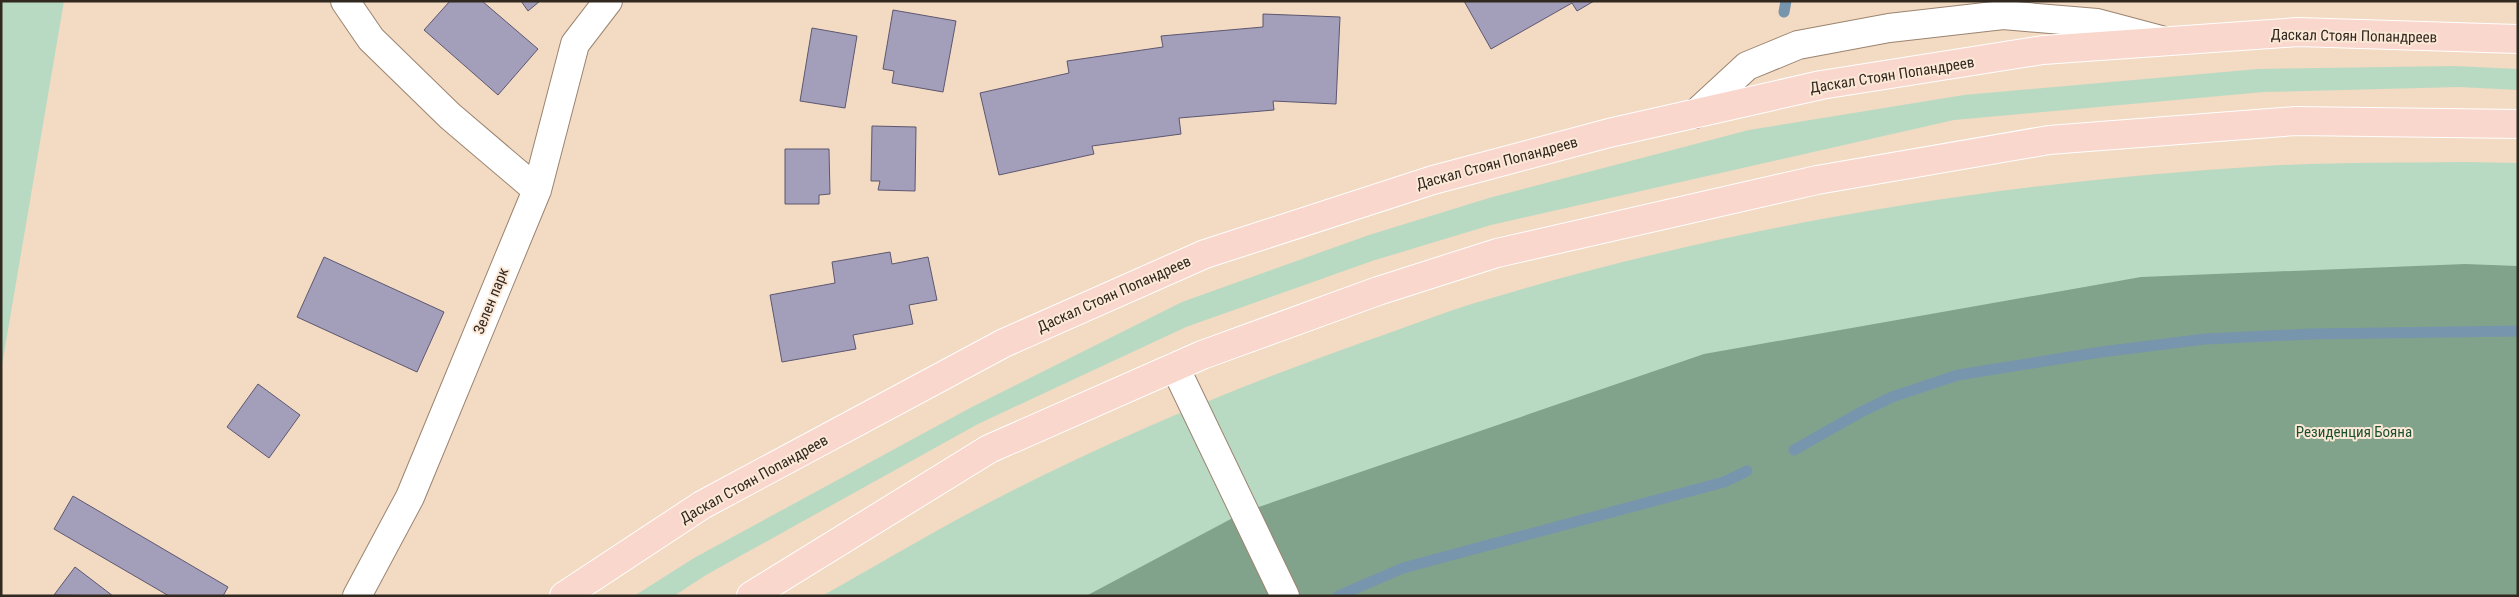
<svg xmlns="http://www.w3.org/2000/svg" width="2519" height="597" font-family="'Roboto Condensed',sans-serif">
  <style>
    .green { fill: #b9dac2 }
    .forest { fill: #82a38b }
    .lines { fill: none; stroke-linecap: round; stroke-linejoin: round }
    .stream { stroke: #7795ad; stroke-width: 11 }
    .building { fill: #a39eb9; stroke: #5d5770 }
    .minor-casing { stroke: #9b8470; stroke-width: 30 }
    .major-casing { stroke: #fff; stroke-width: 30 }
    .minor { stroke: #fff; stroke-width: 28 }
    .major { stroke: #fad7cd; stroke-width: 28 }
    .labels { text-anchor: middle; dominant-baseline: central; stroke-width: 4; stroke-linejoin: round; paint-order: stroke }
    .street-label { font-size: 15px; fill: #312820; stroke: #fce8d6 }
    .park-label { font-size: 15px; fill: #1b5130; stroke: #fce8d6 }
  </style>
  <rect width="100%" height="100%" fill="#f2dac3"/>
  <path class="green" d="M1 1H64L1 371Z
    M2454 66 2518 69V90L2459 87 2264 92 1954 120 1491 225 1372 261 1186 327 978 424 706 575 674 596H634L694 558 970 408 1182 302 1369 235 1489 198 1749 130 1964 95 2258 69Z
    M2464 162 2518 163V596H822C872 568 922 538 973 511 1100 444 1233 388 1369 340 1404 328 1439 314 1475 303 1731 225 1998 182 2265 166 2331 162 2398 163 2464 162Z"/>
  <path class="forest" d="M2465 264 2518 266V596H1086L1244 512 1704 354 2141 277Z"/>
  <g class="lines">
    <path class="stream" d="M1784 12 1786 1
      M1794 450 1861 412 1892 397 1958 375 2101 352 2205 339 2311 334 2518 331
      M1338 596 1403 568 1724 482 1747 471"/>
  </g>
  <path class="building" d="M450 1H482L538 49 498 95 424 30Z
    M521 1H540L528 11Z
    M1464 1H1594L1577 11 1572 3 1491 49Z
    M893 10 956 21 943 92 892 83 894 71 883 69Z
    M1263 14 1340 17 1336 104 1273 101 1274 110 1179 118 1181 134 1092 146 1094 154 999 175 980 93 1069 73 1067 61 1163 47 1161 36 1263 27Z
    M812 28 857 36 845 108 800 101Z
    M872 126 916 127 915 191 878 190 880 181H871Z
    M785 149H829L830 194 819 195V204H785Z
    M890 252 892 264 928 257 937 300 909 305 913 324 853 335 856 349 782 362 770 295 835 283 832 262Z
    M324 257 444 312 417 372 297 317Z
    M258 384 300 415 269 458 227 427Z
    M73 496 228 587 223 596H169L54 529Z
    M75 567 113 596 54 595Z"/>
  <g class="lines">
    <g class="minor-casing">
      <path id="minor" d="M345 1 371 39 450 116 537 190
        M1695 114 1747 66 1798 45 1889 28 2003 15 2097 23 2161 40
        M1175 367 1285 596
        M357 596 410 497 537 190 575 44 608 1"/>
    </g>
    <g class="major-casing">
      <path id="major" d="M564 596 702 505 1004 343 1205 254 1433 180 1609 133 1821 85 2043 50 2298 32 2518 39
        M751 596 989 449 1202 355 1378 291 1497 253 1817 180 2049 140 2296 121 2518 124"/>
    </g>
    <use href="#minor" class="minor"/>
    <use href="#major" class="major"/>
  </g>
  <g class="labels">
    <g class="street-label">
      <text transform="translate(2354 36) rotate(1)">Даскал Стоян Попандреев</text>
      <text transform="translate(1892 75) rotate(-9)">Даскал Стоян Попандреев</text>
      <text transform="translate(1497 163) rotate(-15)">Даскал Стоян Попандреев</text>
      <text transform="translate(1114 294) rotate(-24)">Даскал Стоян Попандреев</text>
      <text transform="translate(491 301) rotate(-68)">Зелен парк</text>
      <text transform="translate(754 479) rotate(-29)">Даскал Стоян Попандреев</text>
    </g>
    <g class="park-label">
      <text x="2354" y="432">Резиденция Бояна</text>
    </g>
  </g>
  <rect width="2519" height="597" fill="none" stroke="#312820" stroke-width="5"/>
</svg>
